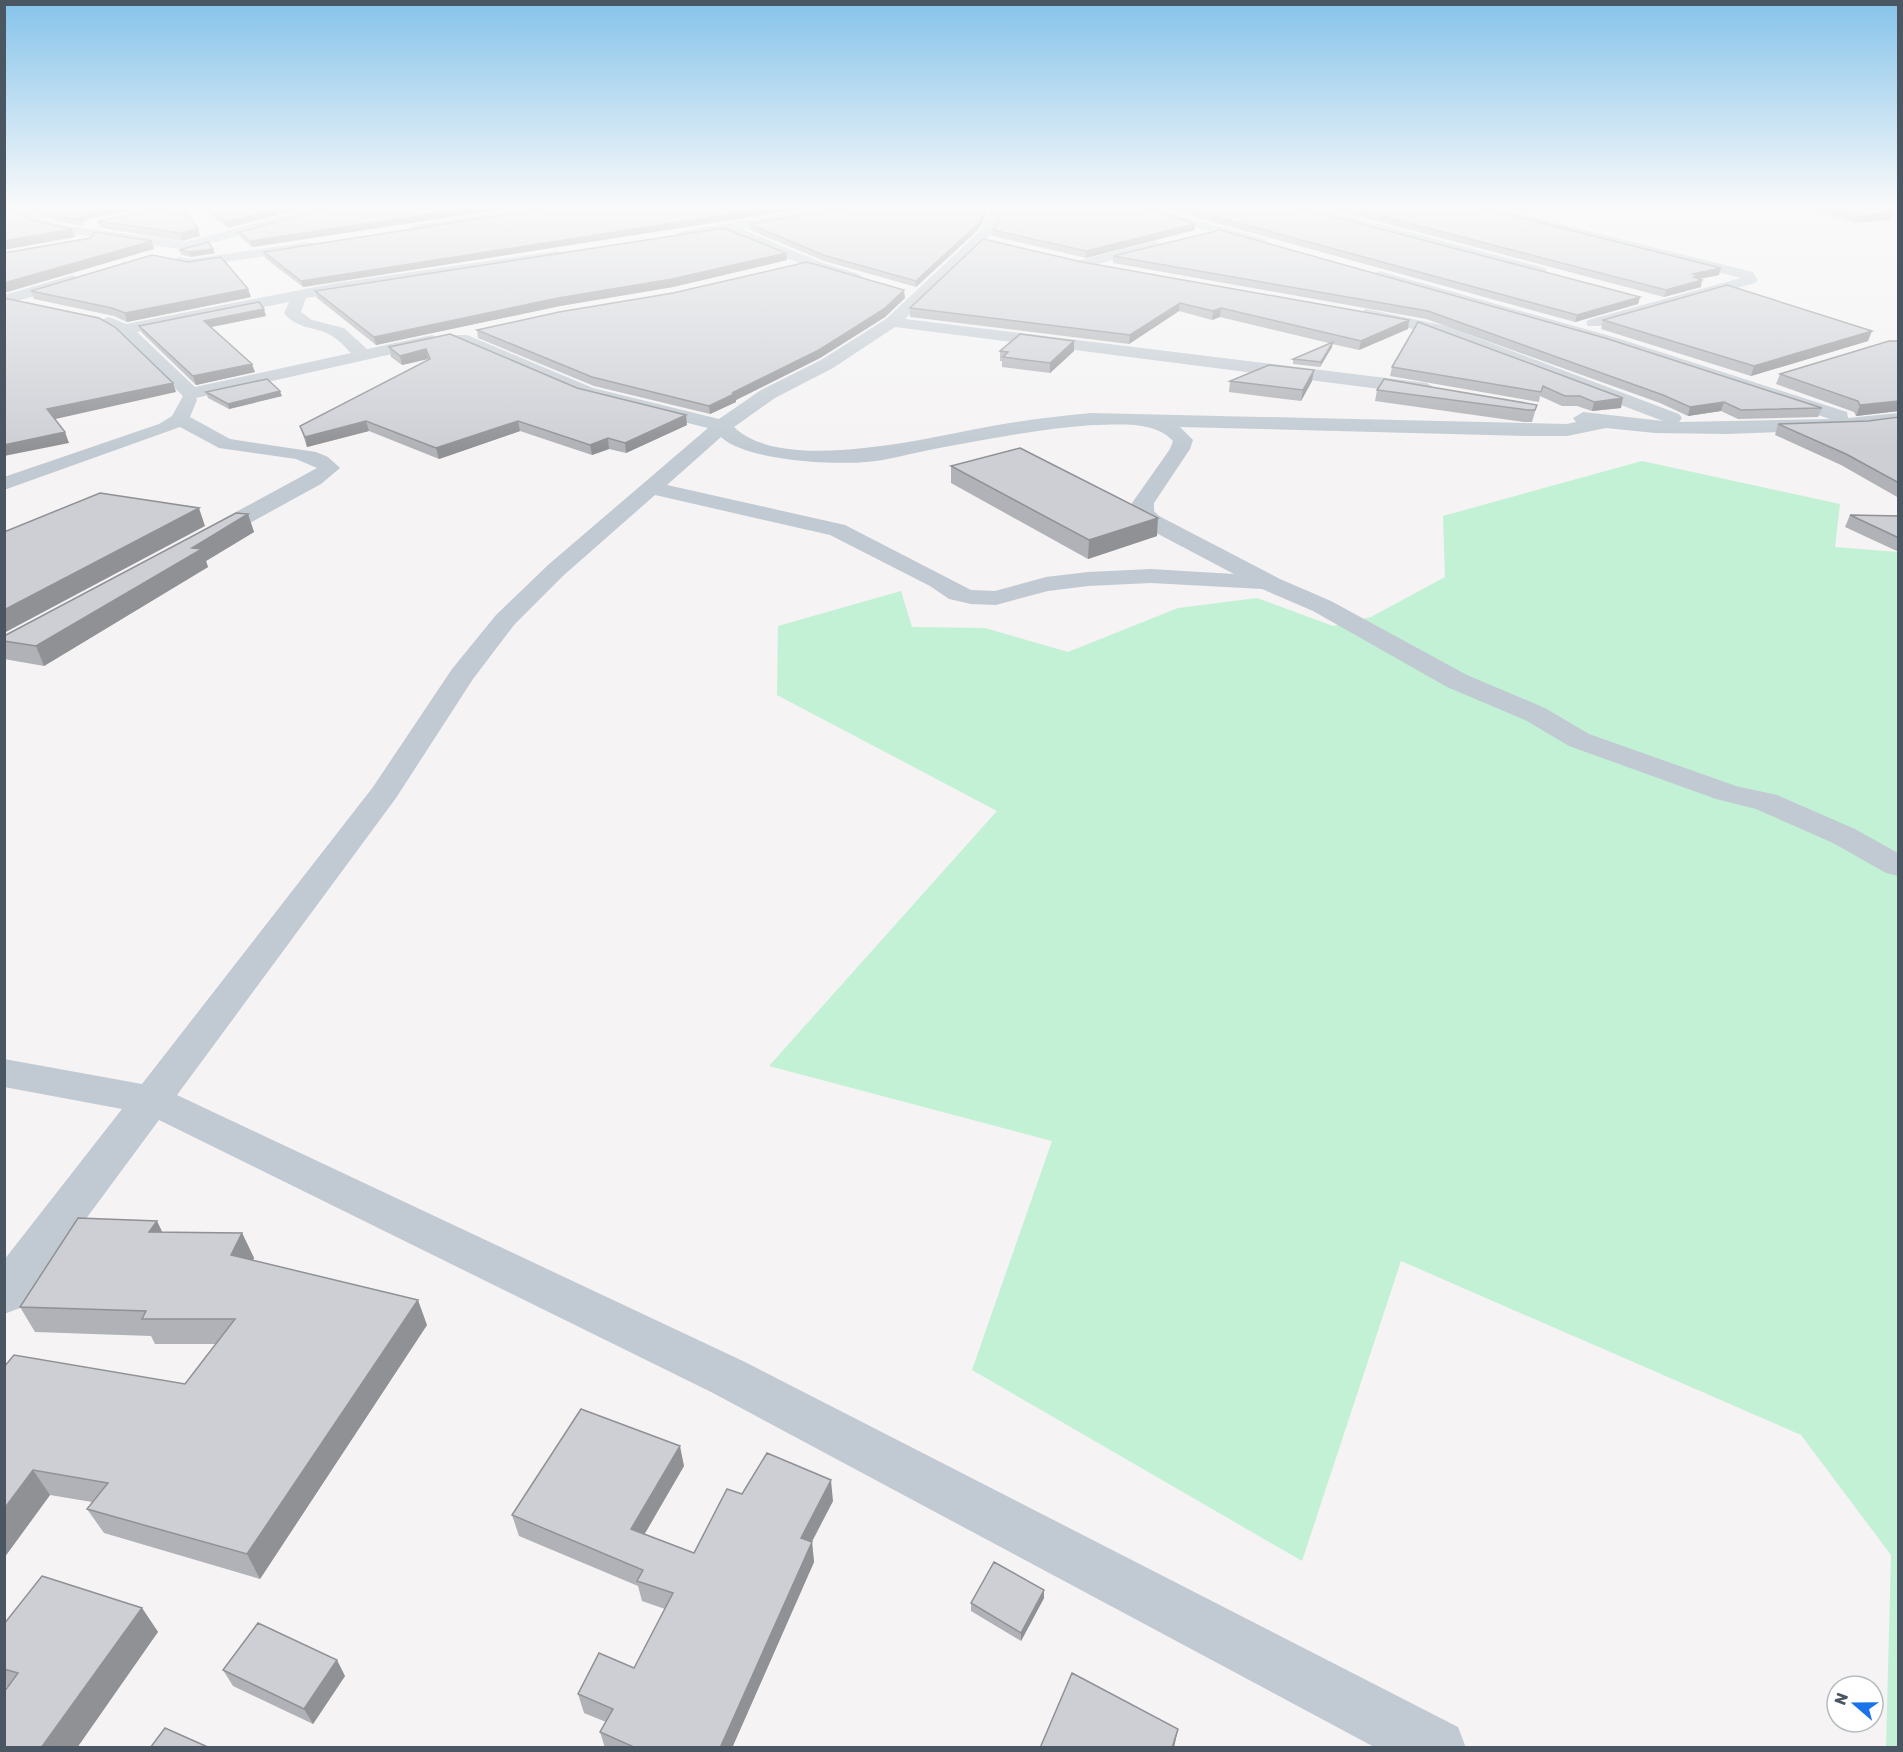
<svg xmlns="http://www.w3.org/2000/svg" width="1903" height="1752" font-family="Rubik,sans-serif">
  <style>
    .green { fill: #c3f1d5 }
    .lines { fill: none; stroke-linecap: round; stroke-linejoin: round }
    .minor { fill: #c1cad2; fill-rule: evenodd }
    .wall { fill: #b0b2b7 }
    .shaded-wall { fill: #909195 }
    .building { fill: #cdcfd5; stroke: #909195; stroke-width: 1.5 }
  </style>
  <rect width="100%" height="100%" fill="#f5f3f3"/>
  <path class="green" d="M1642 461 1840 504 1835 547 1898 552V1747H1886L1891 1555 1801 1435 1401 1261 1302 1561 972 1370 1052 1141 769 1066 997 811 777 695 778 626 901 591 912 627 985 628 1068 652 1178 608 1257 598 1333 626 1371 617 1445 577 1443 516Z"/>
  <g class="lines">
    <path class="minor" d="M4 205C25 205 43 220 63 225L185 242 323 205H344L343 208 186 250 58 232 38 227 4 209Z
      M169 205H196L190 209 136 219 129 215 131 212Z
      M544 205H575L569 209 416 233 409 229 416 225Z
      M840 205H869L863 209 742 229 823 263 859 274 862 277 859 280 854 282 813 269 725 232 682 239 675 235 682 231Z
      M990 205H1002L993 233 905 319 1427 383 1436 389 1427 395 895 327 833 368 775 398 734 427C783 475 931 437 992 426 1025 420 1058 416 1092 413L1567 424 1576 422 1573 418 1583 412 1663 421 1435 334 1360 317 1358 314 1366 309 1446 326 1679 414 1682 418 1679 422 1830 419 1605 345 1374 278 1372 275 1379 271 1617 338 1847 412 1848 418 1898 413V425L1837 430 1727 434 1655 433 1606 428 1567 436H1529L1180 427 1193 440 1190 449 1154 503V511L1159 516 1280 579 1331 601 1467 675 1545 708 1589 734 1736 786 1777 795 1855 829 1898 853V876L1886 873 1833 843 1756 809 1716 799 1569 746 1525 720 1447 687 1313 611 1262 589 1151 583 1088 586 1048 591 996 605 971 604 949 599 930 586 830 535 655 495 564 575 514 625 473 679 396 798 177 1095 745 1362 1458 1727 1466 1748H1376L711 1392 159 1120 20 1308 4 1314V1260L122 1109 4 1087V1059L142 1084 373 787 452 669 496 615 548 565 708 428 579 396 455 343 453 339 455 335H467L593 388 719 419 761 390 821 360 886 319 982 229ZM1092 425C1118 425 1154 420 1173 441L1170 449 1132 503V513L1143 526 1234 574 1151 569 1088 572 1046 577 995 591 971 590 845 525 667 485 721 437C746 461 834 465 867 462 890 460 912 453 934 449 987 439 1039 429 1092 425Z
      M1123 205H1143L1265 239 1267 242 1265 245H1255Z
      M1286 205H1307L1545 268 1547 271 1540 275 1535 274 1287 208Z
      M1462 205H1484L1753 272 1758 280 1755 283 1600 326H1588L1586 323 1588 320 1741 278 1463 208Z
      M1871 205H1886L1898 213V223Z
      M1156 241 1163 245 1161 248 1082 268 1075 264 1077 261Z
      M309 242 316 246 314 249 191 267 174 264 172 261 179 257 191 259Z
      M557 251 564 255 562 258 306 298 301 312 312 320 344 328 367 349 432 335 440 340 432 345 196 398 197 400 190 417 230 439 316 452 328 457 340 468 321 484 217 541H201L198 536 201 531 317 468 296 459 219 448 180 427 4 490V477L159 424 172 416 183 396 119 334 101 322 103 319 109 317 126 324 336 283ZM289 302 284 313C297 330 316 326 332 336 339 340 345 347 351 353L195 387 137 332Z
      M73 275 81 280 78 283 4 305V295Z"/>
  </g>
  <path class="wall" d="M22 205H161L91 218 83 222V226L56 221 23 206Z
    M198 205H314L228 228Z
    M340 205H529L252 247 241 238 239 232Z
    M569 205H826L303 287 265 258 264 252Z
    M864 205H989L980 228 916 287 824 261 750 230V224Z
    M1151 205H1289L1640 297 1638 304 1575 322Z
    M1316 205H1470L1719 275 1699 279 1701 287 1664 297Z
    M1493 205H1575V207L1516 211Z
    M1784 205H1880L1890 220 1854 223 1807 208 1794 209Z
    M1890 205H1899V211Z
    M98 221 198 228 200 236 182 241 101 228Z
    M1195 224V230L1086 258 992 236 993 230 997 225Z
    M1220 230 1822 408 1818 417 1738 419 1721 411 1688 416 1660 403 1426 319 1113 263V256Z
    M179 250 215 253 191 257 181 255Z
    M787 260 673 287 560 306 376 345 317 298 315 291Z
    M1082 262 1409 320 1408 329 1359 350 1332 344V347L1320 367 1293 364V359L1329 343 1220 317 1212 320 1179 311 1129 344 910 317V308Z
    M248 289 251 297 127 322 114 316 34 299 31 291Z
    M905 298 885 317 820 358 736 400V402L710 414 594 386 478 338 477 330Z
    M266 316 211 327 255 372 196 385 142 333 139 326Z
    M1603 320 1868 341 1751 376 1601 329Z
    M1418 322 1621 408 1592 411 1577 406H1562L1540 396 1539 402 1390 376 1392 367Z
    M450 334 577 388 687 425 626 453 609 449 592 455 520 431 439 459 369 431 307 447 300 426 428 360V359L402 365 391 357 389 347Z
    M1074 341V351L1050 373 1002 367V361H1000V351Z
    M1899 341V411L1856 416 1854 412 1776 384 1780 374Z
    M1230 381H1312L1301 401 1229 392Z
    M1377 390 1537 405 1532 422H1524L1375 401Z
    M206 392 282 396 229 409 208 398Z
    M1899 417V498L1841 465 1775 435 1778 424 1868 421Z
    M951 466 1157 536 1088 559 951 483Z
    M248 514 254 532 206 561 208 567 44 666 4 659V636Z
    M1850 515 1899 516V552L1845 527Z
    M163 1233H242L254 1258 253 1260 427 1325 260 1579 104 1533 87 1509 92 1502 50 1495 4 1558V1367L185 1384 216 1344H155L151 1336 35 1332 20 1307Z
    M684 1466 644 1534 694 1553 742 1494 833 1501 812 1542 814 1562 732 1748H605L600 1732 606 1722 584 1713 578 1694 634 1668 665 1609 642 1601 638 1586 519 1536 512 1515Z
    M1044 1598 1021 1641 971 1611V1603Z
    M142 1608 158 1632 8 1687 4 1686V1624Z
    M223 1670 345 1676 313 1724 233 1686Z"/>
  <path class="shaded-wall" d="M127 205H161L91 218 83 222V226L81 220V216L89 212Z
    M291 205H314L228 228 226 222Z
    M490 205H529L252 247 250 241Z
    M788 205H826L303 287 301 281Z
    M987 205H989L980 228 916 287V281Z
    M1517 205H1575V207L1516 211Z
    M1796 205H1808L1807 208 1794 209Z
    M1893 213 1890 220 1854 223 1857 216Z
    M1195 224V230L1086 258V251Z
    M198 228 200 236 182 241 180 233Z
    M72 229 75 237 4 250V241Z
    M152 241 154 249 4 293V283Z
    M213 249 215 253 191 257 190 252Z
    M786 253 787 260 673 287 560 306 376 345 374 337 558 298Z
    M1721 268 1719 275 1698 279 1702 280 1701 287 1664 297 1666 290 1693 274Z
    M248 289 251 297 127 322 125 313Z
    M904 290 905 298 885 317 820 358 736 400V402L710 414 709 406Z
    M1640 297 1638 304 1575 322 1577 315Z
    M1180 303 1179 311 1129 344 1130 335Z
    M1221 308 1220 317 1212 320 1213 311Z
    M264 309 266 316 206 328 204 321Z
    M1409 320 1408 329 1359 350 1361 341Z
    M1872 331 1868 341 1751 376 1754 366Z
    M1074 341V351L1050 373V363Z
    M1333 342 1332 347 1320 367 1321 362Z
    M426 349 428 359 402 365 400 356Z
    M252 364 255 372 196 385 193 376Z
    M1314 370 1312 381 1301 401 1303 390Z
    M173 383 176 392 51 420 47 409Z
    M280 391 282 396 229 409 228 404Z
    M1623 398 1621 408 1592 411 1594 402Z
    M1899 401V411L1856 416 1860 405Z
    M1724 402 1721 411 1688 416 1690 407Z
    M686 415 687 425 626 453 625 443Z
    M366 421 369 431 307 447 305 437Z
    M518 421 520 431 439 459 436 448Z
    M65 432 69 443 4 456V445Z
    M608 438 609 449 592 455 590 445Z
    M199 508 205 526 4 633V610Z
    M248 514 254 532 206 561 208 567 44 666 36 646 192 548Z
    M1158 518 1157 536 1088 559 1089 540Z
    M157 1221 169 1246 149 1232Z
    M242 1233 254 1258 243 1280 231 1255Z
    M418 1300 427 1325 260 1579 247 1554Z
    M680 1446 684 1466 636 1549 631 1529Z
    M33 1470 50 1495 4 1558V1509Z
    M831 1480 833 1501 803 1558 801 1538Z
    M812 1542 814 1562 732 1748H720Z
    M1044 1590V1598L1021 1641V1633Z
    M142 1608 158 1632 77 1748H41Z
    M337 1660 345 1676 313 1724 304 1709Z
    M1178 1729 1174 1748H1172Z"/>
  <path class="building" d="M4 205 34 221 72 229 4 241Z
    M31 205H127L89 212 81 216V220L54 215Z
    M180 205 198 228 180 233 98 221Z
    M204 205H291L226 222Z
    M340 205H490L250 241 239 232Z
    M568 205H788L301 281 264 252Z
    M863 205H987L980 222 916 281 823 255 750 224Z
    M1003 205H1139L1195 224 1086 251 993 230 997 225Z
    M1173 205H1289L1640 297 1577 315Z
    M1339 205H1470L1721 268 1693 274 1699 276 1693 277 1702 280 1666 290Z
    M1822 205H1880L1893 213 1857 216Z
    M724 228 786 253 672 279 558 298 374 337 315 291Z
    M1220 230 1605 338 1822 408 1741 410 1724 402 1690 407 1663 395 1428 311 1113 256Z
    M94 232 152 241 4 283V253L91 238Z
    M983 239 1082 262 1409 320 1361 341 1221 308 1213 311 1180 303 1130 335 910 308Z
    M208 242 213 249 190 252 179 250Z
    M152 255 188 262 221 257 248 289 125 313 112 308 31 291Z
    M807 262 904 290 884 309 819 350 732 393H736L709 406 592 377 477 330 559 312 673 293Z
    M1727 285 1872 331 1754 366 1603 320Z
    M4 298 99 318 115 327 173 383 47 409 65 432 4 445Z
    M259 302 264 309 204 321 252 364 193 376 139 326Z
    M1418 322 1623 398 1594 402 1580 396H1565L1543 386 1541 392 1392 367Z
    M450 334 577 388 686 415 625 443 608 438 590 445 518 421 436 448 366 421 305 437 300 426 430 359 426 349 400 356 389 347Z
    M1020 334 1074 341 1050 363 1003 357 1008 352 1000 351Z
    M1889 341H1899V401L1860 405 1858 401 1780 374Z
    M1333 342 1321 362 1293 359Z
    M1269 365 1314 370 1303 390 1230 381Z
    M267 379 280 391 228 404 206 392Z
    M1384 379 1537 405 1535 410H1527L1377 390Z
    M1899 417V483L1846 454 1778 424 1868 421Z
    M1020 448 1158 518 1089 540 951 466Z
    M100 493 199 508 4 610V532Z
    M236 513 248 514 192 548 202 549 36 646 4 641V636Z
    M1850 515 1899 516V538Z
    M78 1218 157 1221 149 1232 242 1233 231 1255 418 1300 247 1554 87 1509 108 1483 33 1470 4 1509V1367L14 1355 185 1384 235 1319H142L146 1311 20 1307Z
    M581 1409 680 1446 631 1529 694 1553 727 1489 742 1494 767 1453 831 1480 801 1538 812 1542 720 1748H636L600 1732 613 1709 578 1694 599 1653 634 1668 673 1593 637 1581 643 1570 512 1515Z
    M994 1562 1044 1590 1021 1633 971 1603Z
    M42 1576 142 1608 41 1748H4V1692L18 1673 4 1669V1624Z
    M258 1623 337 1660 304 1709 223 1670Z
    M1072 1673 1178 1729 1172 1748H1040Z
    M165 1728 210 1748H150Z"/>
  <linearGradient id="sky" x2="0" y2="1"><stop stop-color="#85c3ea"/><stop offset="0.46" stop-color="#fafafa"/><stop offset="1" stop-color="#fafafa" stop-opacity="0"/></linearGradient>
  <rect width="1903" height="450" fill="url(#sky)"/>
  <rect width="1903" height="1752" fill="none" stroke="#4a5661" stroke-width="12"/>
  <g transform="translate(1855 1704) rotate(290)"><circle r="28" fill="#ffffff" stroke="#b7bbc0" stroke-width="1.5"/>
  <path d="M0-4.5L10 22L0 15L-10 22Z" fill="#1a73e8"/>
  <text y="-9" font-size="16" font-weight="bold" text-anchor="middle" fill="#4a5661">N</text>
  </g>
</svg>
